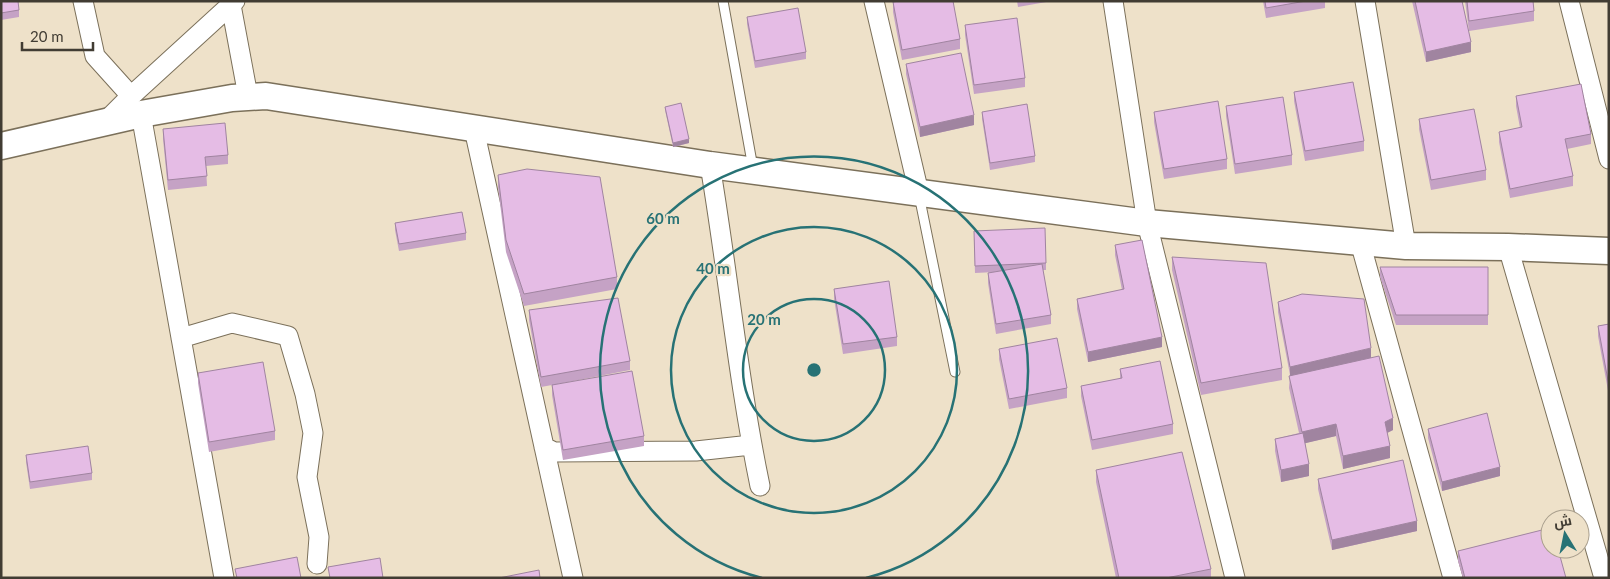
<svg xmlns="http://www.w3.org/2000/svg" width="1610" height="579" font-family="Lato,Cairo,sans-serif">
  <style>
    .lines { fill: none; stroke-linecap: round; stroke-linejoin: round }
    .lane-casing { stroke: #7b705a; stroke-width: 11 }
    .street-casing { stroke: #7b705a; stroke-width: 21 }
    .secondary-casing { stroke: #7b705a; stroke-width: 29 }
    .lane { stroke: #fff; stroke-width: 9 }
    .street { stroke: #fff; stroke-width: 19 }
    .secondary { stroke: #fff; stroke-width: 26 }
    .wall { fill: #c5a2c5 }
    .shaded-wall { fill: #a084a0 }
    .building { fill: #e5bce5; stroke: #a084a0 }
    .ring { fill: none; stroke: #277275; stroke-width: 2.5 }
    .centre { fill: #277275; stroke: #eee1c9; stroke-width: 2.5 }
    .ring-label { font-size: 15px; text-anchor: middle; font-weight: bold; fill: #277275; stroke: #eee1c9; stroke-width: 4.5; stroke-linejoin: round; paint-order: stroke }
  </style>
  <rect width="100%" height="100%" fill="#eee1c9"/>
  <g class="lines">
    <g class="lane-casing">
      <path id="lane" d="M723 1 753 168
        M919 195 955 372"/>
    </g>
    <g class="street-casing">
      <path id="street" d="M83 1 95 56 131 96
        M874 1 919 193
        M1113 1 1147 223 1235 578
        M1365 1 1406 246
        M1569 1 1609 159
        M231 5 248 96
        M141 114 224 578
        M106 121 131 96 235 1
        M474 129 573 578
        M710 165C728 272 738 380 760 486
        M1360 242 1453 578
        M1508 247 1604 578
        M181 338 232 323 288 336 305 394 313 433 307 477 319 537 317 564
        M544 447 554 452 696 451 751 445"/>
    </g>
    <g class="secondary-casing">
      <path id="secondary" d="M1 146 141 114 232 98 266 96 710 165 1147 223 1406 246 1508 247 1609 251"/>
    </g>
    <use href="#lane" class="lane"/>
    <use href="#street" class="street"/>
    <use href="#secondary" class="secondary"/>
  </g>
  <path class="wall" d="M1 1 19 10V17L1 20Z
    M1017 1H1052L1018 7Z
    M1263 1H1325V8L1266 18Z
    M1412 1H1462L1471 52 1426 62Z
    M1465 1H1533L1534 11V21L1469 31Z
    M893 2 960 39V49L902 60 893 12Z
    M747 17 806 52V59L755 68 747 24Z
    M965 25 1025 78V87L974 94 965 35Z
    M906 64 974 125 920 137 906 74Z
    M1294 92 1364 141V151L1305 161 1294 101Z
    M1516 96 1591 134V144L1567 149 1573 176V186L1510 198 1499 142V132L1520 128 1516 106Z
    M1226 106 1292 155V165L1235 174 1226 116Z
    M665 107 689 143 673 147 665 110Z
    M982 112 1035 156V162L990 170 982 119Z
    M1154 112 1227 159V169L1164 179 1154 122Z
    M1419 119 1486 170V180L1431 190 1419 129Z
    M163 129 228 155V164L206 166 207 186 168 190 163 139Z
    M498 175 617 277V289L524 306 506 252 498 187Z
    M395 223 466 233V240L399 251 395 230Z
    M974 238 1046 263V270H1043L1051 315V324L996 334 988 283V273L995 272 975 273Z
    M1115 245 1162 347 1088 362 1077 309V299L1122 290 1115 255Z
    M1172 257 1282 368V380L1201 395 1172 270Z
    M1380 267H1488V325H1396L1380 277Z
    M834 289 897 337V346L843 354 834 299Z
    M1278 302 1371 358 1393 430 1387 433 1390 458 1343 469 1336 436 1305 443 1309 476 1281 482 1275 451V439L1299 433 1289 388 1290 375 1278 312Z
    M529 310 630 361V370L558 384 644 436V446L563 460 552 395V385L541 387 529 320Z
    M1609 324V396L1598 336V326Z
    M999 349 1067 388V398L1009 409 999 359Z
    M1120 369 1173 424V434L1092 450 1081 396V386L1120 379Z
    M198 373 275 431V440L209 452 198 383Z
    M1428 429 1500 476 1442 491 1428 438Z
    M26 455 92 473V480L30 489 26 462Z
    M1096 470 1211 569V578H1116L1096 482Z
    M1318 479 1417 531 1332 550 1318 489Z
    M1458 551 1566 578H1463L1458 561Z"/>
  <path class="shaded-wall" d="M1471 42V52L1426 62V52Z
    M974 115V125L920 137V127Z
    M689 139V143L673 147V143Z
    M1162 337V347L1088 362V352Z
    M1371 348V358L1290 377V367Z
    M1393 418V430L1385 434V422Z
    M1336 424V436L1302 444V432Z
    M1390 446V458L1343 469V456Z
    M1309 464V476L1281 482V470Z
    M1500 467V476L1442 491V482Z
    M1417 521V531L1332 550V540Z"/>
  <path class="building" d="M1 1H18L19 10 1 13Z
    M899 1H953L960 39 902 50 893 2Z
    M1265 1H1306L1266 8Z
    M1415 1H1462L1471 42 1426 52Z
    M1467 1H1533L1534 11 1469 21Z
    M798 8 806 52 755 61 747 17Z
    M1017 18 1025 78 974 85 965 25Z
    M961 53 974 115 920 127 906 64Z
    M1353 82 1364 141 1305 151 1294 92Z
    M1581 84 1591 134 1565 139 1573 176 1510 189 1499 132 1522 127 1516 96Z
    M1283 97 1292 155 1235 164 1226 106Z
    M1218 101 1227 159 1164 169 1154 112Z
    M681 103 689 139 673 143 665 107Z
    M1027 104 1035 156 990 163 982 112Z
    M1474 109 1486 170 1431 180 1419 119Z
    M225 123 228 155 205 157 207 176 168 180 163 129Z
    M527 169 600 177 617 277 524 294 506 240 498 175Z
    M462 212 466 233 399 244 395 223Z
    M1045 228 1046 263 975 266 974 231Z
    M1142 240 1162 337 1088 352 1077 299 1124 289 1115 245Z
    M1172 257 1266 263 1282 368 1201 383Z
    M1042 264 1051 315 996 324 988 273Z
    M1380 267H1488V315H1396Z
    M889 281 897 337 843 344 834 289Z
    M1302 294 1364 299 1371 348 1290 367 1278 302Z
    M618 298 630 361 541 377 529 310Z
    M1609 324V386L1598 326Z
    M1057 338 1067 388 1009 399 999 349Z
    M1379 356 1393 418 1385 422 1390 446 1343 456 1336 424 1302 432 1289 376Z
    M1160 361 1173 424 1092 440 1081 386 1122 378 1120 369Z
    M263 362 275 431 209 442 198 373Z
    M632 371 644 436 563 450 552 385Z
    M1487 413 1500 467 1442 482 1428 429Z
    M1303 433 1309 464 1281 470 1275 439Z
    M88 446 92 473 30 482 26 455Z
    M1182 452 1211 569 1166 578H1119L1096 470Z
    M1403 460 1417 521 1332 540 1318 479Z
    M1550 528V549H1558L1566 578H1465L1458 551Z
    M297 557 301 578H237L235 569Z
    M380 558 383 578H330L328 567Z
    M539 570 540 578H499Z"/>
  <g class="ring">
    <circle cx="814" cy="370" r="71"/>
    <circle cx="814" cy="370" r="143"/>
    <path d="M762 578A214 214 0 1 1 866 578"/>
  </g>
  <circle cx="814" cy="370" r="8" class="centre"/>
  <g class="ring-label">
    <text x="663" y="224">60 m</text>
    <text x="713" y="274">40 m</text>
    <text x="764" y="325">20 m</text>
  </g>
  <rect width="1610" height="579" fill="none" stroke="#413c33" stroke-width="5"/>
  <g transform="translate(1565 534) rotate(350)"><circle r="24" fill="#eee1c9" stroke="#a99f8d"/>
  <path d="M0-4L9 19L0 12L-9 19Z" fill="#277275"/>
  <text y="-8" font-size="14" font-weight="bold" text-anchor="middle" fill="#413c33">ش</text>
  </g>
  <path d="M22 42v8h71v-8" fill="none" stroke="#413c33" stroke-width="2.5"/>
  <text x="30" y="42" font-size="15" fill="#413c33" stroke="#eee1c9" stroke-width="4" paint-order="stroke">20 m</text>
</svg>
